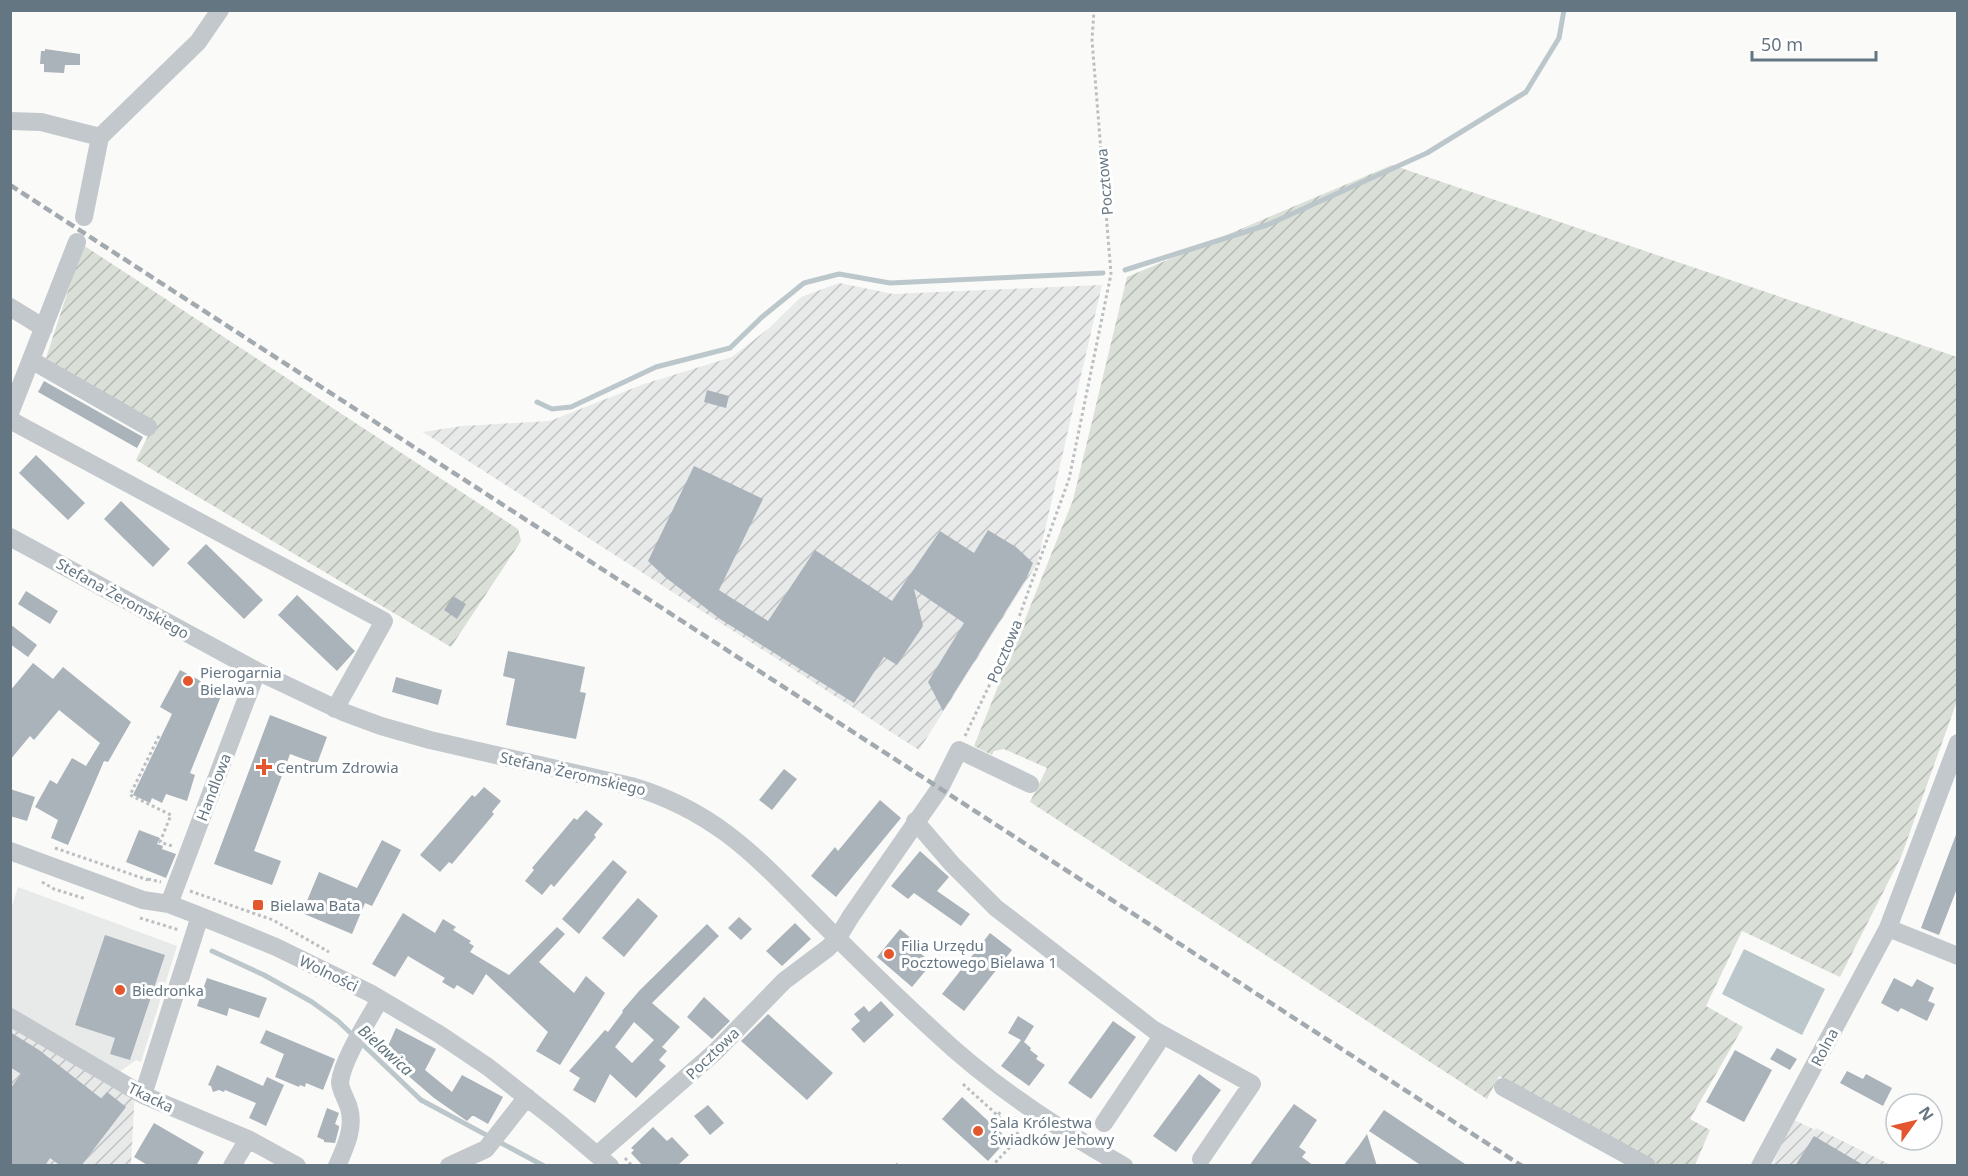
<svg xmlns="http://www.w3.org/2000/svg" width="1968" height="1176" font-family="'Noto Sans',sans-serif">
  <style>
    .built { fill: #e8e9e9 }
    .industrial { fill: url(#industrial-furrows) }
    .garden { fill: url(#garden-furrows) }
    .water { fill: #bbc7cb }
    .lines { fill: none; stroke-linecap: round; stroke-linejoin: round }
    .stream { stroke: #bbc7cb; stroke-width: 5 }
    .building { fill: #aab3b9; fill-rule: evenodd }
    .path { stroke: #bbbfc2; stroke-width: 3; stroke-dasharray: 3 3; stroke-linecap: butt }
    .minor { stroke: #c3c8cc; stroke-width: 18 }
    .rail { stroke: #a2aab0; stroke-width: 4.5; stroke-dasharray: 9 4.5; stroke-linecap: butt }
    .poi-dot { fill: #e4572e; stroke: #fff; stroke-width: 2 }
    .labels { text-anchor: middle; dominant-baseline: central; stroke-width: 6; stroke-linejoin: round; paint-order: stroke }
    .street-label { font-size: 15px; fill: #657683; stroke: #fff }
    .poi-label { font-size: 15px; fill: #657683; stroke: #fff; text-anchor: start }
    .water-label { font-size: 16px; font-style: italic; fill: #60757c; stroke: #fff }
  </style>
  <defs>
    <pattern id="industrial-furrows" width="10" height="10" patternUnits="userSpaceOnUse" patternTransform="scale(1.5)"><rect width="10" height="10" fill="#e8e9e9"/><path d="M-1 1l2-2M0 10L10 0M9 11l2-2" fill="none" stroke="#c0c1c2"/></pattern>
    <pattern id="garden-furrows" width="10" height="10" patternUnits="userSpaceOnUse" patternTransform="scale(1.5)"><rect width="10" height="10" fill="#dadfd7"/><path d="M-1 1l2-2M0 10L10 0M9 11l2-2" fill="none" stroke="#b4b9b4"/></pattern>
  </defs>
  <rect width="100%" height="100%" fill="#fafaf8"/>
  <path class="built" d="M18 887 177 946 141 1062 136 1060 119 1072 11 1009V909Z"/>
  <path class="industrial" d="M839 283 893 294 1102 285 1037 564 919 750 423 432 462 426 550 421 644 384 732 357 769 328 801 297Z
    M11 1017 135 1090 131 1165 11 1166Z
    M1792 1119 1815 1130 1816 1128 1891 1165 1772 1166Z"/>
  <path class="garden" d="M1392 165 1957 357V701L1901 857 1840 977 1742 931 1706 1006 1743 1027 1690 1119 1710 1130 1695 1165H1659L1499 1076 1487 1099 1030 802 1047 768 1004 749 994 751 992 755 974 746 1073 500 1127 277Z
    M83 245 518 529 521 541 451 647 136 460 153 426 46 358Z"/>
  <path class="water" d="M1744 949 1825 989 1802 1035 1722 994Z"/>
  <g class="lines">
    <path class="stream" d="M1125 270 1267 225 1427 153 1526 92 1559 38 1564 10
      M537 402 552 409 571 407 656 367 730 348 762 317 804 283 839 274 890 283 1103 273
      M212 951 264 975 312 1002 338 1021 421 1100 544 1166"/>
  </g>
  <path class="building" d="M45 49 80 54V65H65L64 73 44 72V64H40L41 51H45Z
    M44 381 143 437 137 448 38 392Z
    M707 390 729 396 726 408 704 402Z
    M36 455 85 503 68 520 19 473Z
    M694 466 763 499 719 590 768 621 815 550 892 601 940 531 974 553 988 530 1016 547 1033 563 1026 579 943 711 928 682 964 623 914 589 923 626 897 665 884 657 854 703 720 619 665 577 648 561Z
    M121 501 170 549 153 567 104 519Z
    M206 544 263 600 244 619 187 563Z
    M26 591 58 611 50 624 18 604Z
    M297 595 355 651 337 671 278 615Z
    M453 596 466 604 457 619 444 610Z
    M10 624 37 645 28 657 10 644Z
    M508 651 585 667 580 692 586 693 576 739 506 725 515 679 503 676Z
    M33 663 53 679 63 667 131 722 108 762 104 761 68 845 51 838 58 820 35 807 50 780 57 784 72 758 86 766 100 743 59 710 34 740 30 736 10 760V691Z
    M180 670 201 681 198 687 221 696 190 773 195 775 187 801 166 794 162 803 152 798 150 803 133 795 172 714 160 707Z
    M396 677 442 690 438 705 392 692Z
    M270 715 327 737 317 764 290 754 254 851 281 861 272 885 214 864Z
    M784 769 797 779 772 810 759 800Z
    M484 787 501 801 492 812 494 814 452 864 449 862 440 872 420 855 472 795 475 797Z
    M10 789 35 797 27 821 10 816Z
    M880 800 901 818 836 897 811 876 835 847 838 851Z
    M586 810 603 824 594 835 596 837 554 887 551 884 542 895 525 881 534 870 532 868 574 818 577 820Z
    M139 830 160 838 157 844 163 846 162 849 176 854 166 878 126 862Z
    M1957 832 1958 886 1939 935 1921 928Z
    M382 840 401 850 372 906 365 903 352 934 302 913 319 872 357 888Z
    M920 851 949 877 937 891 970 914 961 926 914 893 908 899 891 886Z
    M613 860 627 872 579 934 562 919Z
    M638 898 658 916 624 957 602 938Z
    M403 913 435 933 443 919 456 927 453 930 471 941 469 943 474 946 470 952 509 975 557 927 565 934 539 962 574 993 586 976 605 993 560 1065 536 1051 548 1032 486 974 473 995 457 985 454 989 442 982 445 978 408 956 395 977 372 964Z
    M739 917 752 929 741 940 728 928Z
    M795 923 811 939 782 966 766 951Z
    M707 924 719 936 652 1003 680 1027 662 1047 667 1051 659 1060 666 1066 636 1098 610 1074 595 1103 573 1090 580 1078 569 1071 605 1030 608 1032 623 1012 622 1011 639 991ZM634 1022 654 1040 632 1063 615 1047Z
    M900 929 913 940 909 944 932 963 912 987 877 957Z
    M990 933 1012 950 964 1011 942 994Z
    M105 935 165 955 130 1060 110 1054 115 1038 75 1025Z
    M207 978 267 998 259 1018 229 1008 227 1016 197 1006Z
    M1894 978 1912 987 1917 979 1934 988 1928 1001 1935 1004 1927 1021 1901 1008 1898 1012 1881 1003Z
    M704 997 730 1021 712 1039 687 1017Z
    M881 1001 894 1015 864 1043 851 1029 860 1021 854 1014 864 1006 869 1012Z
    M768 1014 833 1073 807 1100 741 1041Z
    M1018 1016 1034 1026 1024 1042 1031 1048 1030 1050 1038 1056 1036 1059 1045 1065 1029 1086 1001 1066 1021 1040 1008 1033Z
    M1113 1021 1136 1037 1091 1099 1068 1083Z
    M396 1028 436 1049 425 1070 452 1092 462 1075 503 1097 488 1124 474 1116H472L467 1121 434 1098 384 1055Z
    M266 1030 335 1059 323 1090 306 1083 305 1087 300 1085 299 1087 275 1077 284 1054 260 1043Z
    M10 1032 39 1050 102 1099 107 1092 126 1107 81 1166H61L50 1158 45 1166H10V1089L21 1074 10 1067Z
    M1777 1048 1797 1059 1790 1070 1770 1059Z
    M1735 1050 1772 1070 1744 1122 1706 1102Z
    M217 1065 263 1086 267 1077 284 1085 266 1126 249 1118 256 1103 225 1090 224 1092 219 1090 213 1092 211 1086 208 1085Z
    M1847 1071 1863 1079 1866 1074 1892 1088 1883 1106 1840 1083Z
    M1199 1074 1221 1090 1176 1152 1153 1136Z
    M962 1097 1008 1139 988 1161 942 1119Z
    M1294 1104 1317 1120 1299 1147 1306 1152 1302 1157 1314 1166H1249Z
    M708 1105 724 1123 710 1135 694 1116Z
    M327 1108 339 1113 335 1124 339 1126V1128L335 1143 324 1142V1140L317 1137Z
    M1384 1110 1468 1166H1422L1369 1131Z
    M154 1123 204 1152 196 1166H149L134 1157Z
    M653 1127 667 1141 672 1137 689 1155 677 1166H643L631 1153 634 1150 631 1148Z
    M1367 1134 1377 1166H1343L1358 1147Z
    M1814 1136 1865 1166H1795Z"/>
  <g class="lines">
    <path class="path" d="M159 736 130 795 171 815 160 842 172 846
      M965 736 1010 642 1069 479 1111 274 1092 40 1094 10
      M55 848 148 880
      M148 879 161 882
      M42 882 54 889 86 899
      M190 891 273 920 329 952
      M140 918 179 930
      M963 1084 1018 1134 1011 1146 992 1166
      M991 1124 1001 1111
      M625 1158 632 1166
      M896 1166 899 1162"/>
    <path class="minor" d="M10 121 41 122 100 137 198 42 220 10
      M84 217 100 137
      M10 307 44 328
      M31 360 148 427
      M10 413 77 242
      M10 420 384 621 335 709
      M10 537 257 671 343 712 381 726 430 740 631 786C719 812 760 861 823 924 860 961 897 997 935 1032 991 1085 1056 1128 1124 1166
      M915 821 952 864 996 908 1154 1030 1252 1084 1201 1159
      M10 851 143 900 169 904 200 916 276 947 370 993 439 1034 488 1067 558 1122 610 1166
      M169 904 257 671
      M1888 928 1958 956
      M10 1017 143 1095 248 1139 297 1166
      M1503 1087 1647 1166
      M143 1095 200 916
      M1104 1123 1163 1035
      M597 1155 715 1052 784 981 828 948 837 939 851 916 940 788 959 750 1030 784
      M232 1166 248 1139
      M337 1166C345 1148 355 1128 349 1108 347 1100 340 1090 340 1082 343 1058 368 1021 380 999
      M449 1166 486 1149 527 1097
      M1760 1166 1888 928 1958 743"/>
    <path class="rail" d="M10 185 1522 1166"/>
  </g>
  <g class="poi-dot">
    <circle cx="188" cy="681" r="6"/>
    <path d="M261 758h6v6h6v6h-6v6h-6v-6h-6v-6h6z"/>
    <rect x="252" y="899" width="12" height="12" rx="3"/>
    <circle cx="889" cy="954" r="6"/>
    <circle cx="120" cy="990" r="6"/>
    <circle cx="978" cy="1131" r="6"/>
  </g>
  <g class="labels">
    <g class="street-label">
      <text transform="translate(1104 182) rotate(-95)">Pocztowa</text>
      <text transform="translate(123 598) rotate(29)">Stefana Żeromskiego</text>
      <text transform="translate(1004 651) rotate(-67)">Pocztowa</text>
      <text transform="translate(573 773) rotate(13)">Stefana Żeromskiego</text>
      <text transform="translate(213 787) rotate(-69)">Handlowa</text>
      <text transform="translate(329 973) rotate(26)">Wolności</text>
      <text transform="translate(1824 1047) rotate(-62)">Rolna</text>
      <text transform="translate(712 1053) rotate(-44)">Pocztowa</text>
      <text transform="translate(151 1097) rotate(26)">Tkacka</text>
    </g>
    <g class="poi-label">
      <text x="200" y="672">Pierogarnia<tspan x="200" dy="17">Bielawa</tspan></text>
      <text x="276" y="767">Centrum Zdrowia</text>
      <text x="270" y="905">Bielawa Bata</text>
      <text x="901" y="945">Filia Urzędu<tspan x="901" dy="17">Pocztowego Bielawa 1</tspan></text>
      <text x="132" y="990">Biedronka</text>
      <text x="990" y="1122">Sala Królestwa<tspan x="990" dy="17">Świadków Jehowy</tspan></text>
    </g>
    <g class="water-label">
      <text transform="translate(386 1050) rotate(42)">Bielawica</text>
    </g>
  </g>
  <rect width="1968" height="1176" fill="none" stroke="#657683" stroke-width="24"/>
  <g transform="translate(1914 1122) rotate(56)"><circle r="28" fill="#ffffff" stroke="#c1c8cd" stroke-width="1.5"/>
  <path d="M0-4.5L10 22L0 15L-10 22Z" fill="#e4572e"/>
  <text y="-9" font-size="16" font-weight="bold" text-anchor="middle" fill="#657683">N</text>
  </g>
  <path d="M1752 51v9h124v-9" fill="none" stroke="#657683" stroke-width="3"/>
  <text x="1761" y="51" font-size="18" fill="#657683" stroke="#ffffff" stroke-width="4.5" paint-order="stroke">50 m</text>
</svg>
